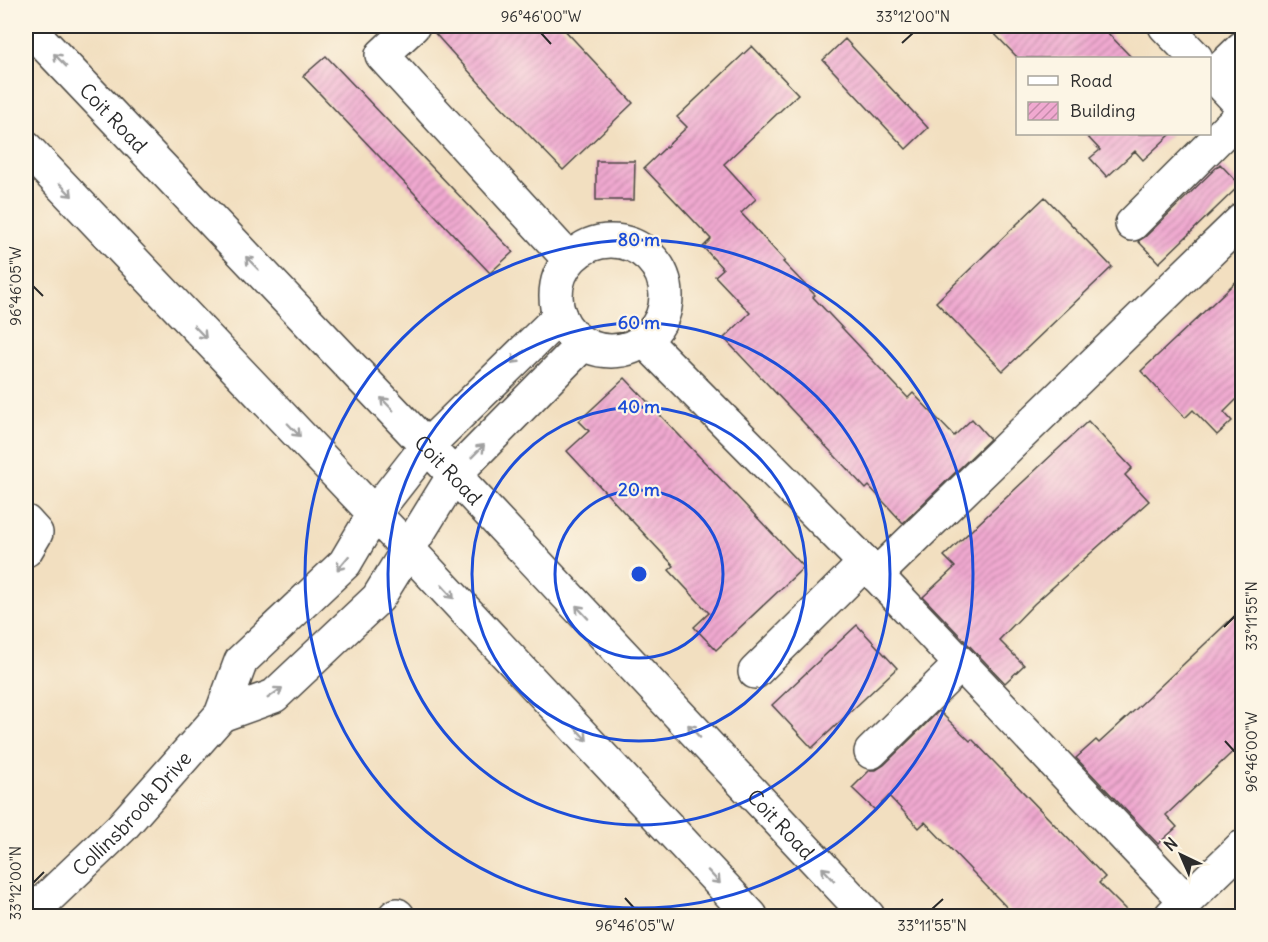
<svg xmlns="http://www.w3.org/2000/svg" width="1268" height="942" font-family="Delius,sans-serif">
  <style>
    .building { fill: url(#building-hatch) }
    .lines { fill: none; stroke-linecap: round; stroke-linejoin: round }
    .minor-casing { stroke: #494641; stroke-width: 36 }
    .major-casing { stroke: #494641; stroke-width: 36 }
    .minor { stroke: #fff; stroke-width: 33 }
    .major { stroke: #fff; stroke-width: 33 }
    .oneway { stroke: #a0a0a0 }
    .ticks { fill: none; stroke: #2b2b2b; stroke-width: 2 }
    .ring { fill: none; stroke: #1d4ed8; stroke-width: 3 }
    .labels { text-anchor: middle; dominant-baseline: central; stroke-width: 4.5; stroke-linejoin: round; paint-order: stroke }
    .street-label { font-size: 20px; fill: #2b2b2b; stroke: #fcf5e5 }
    .centre { fill: #1d4ed8; stroke: #fcf5e5; stroke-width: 3 }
    .ring-label { font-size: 18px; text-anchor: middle; font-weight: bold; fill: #1d4ed8; stroke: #fcf5e5; stroke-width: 4.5; stroke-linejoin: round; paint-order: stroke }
    .neatline { fill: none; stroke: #2b2b2b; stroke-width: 2 }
    .ticks-label { font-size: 15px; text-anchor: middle; fill: #2b2b2b }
  </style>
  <defs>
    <pattern id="building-hatch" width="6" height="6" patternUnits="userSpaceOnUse" patternTransform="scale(1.5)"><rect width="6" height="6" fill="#f0a9d0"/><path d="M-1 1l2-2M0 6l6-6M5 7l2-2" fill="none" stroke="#c38aa9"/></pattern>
  </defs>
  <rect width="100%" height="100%" fill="#fcf5e5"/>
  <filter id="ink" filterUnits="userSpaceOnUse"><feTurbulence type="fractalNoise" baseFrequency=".0167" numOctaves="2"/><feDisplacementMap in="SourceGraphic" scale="12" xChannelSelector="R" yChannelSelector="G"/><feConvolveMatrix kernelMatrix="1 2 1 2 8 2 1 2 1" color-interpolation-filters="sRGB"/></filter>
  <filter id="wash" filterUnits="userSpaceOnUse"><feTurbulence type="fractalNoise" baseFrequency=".008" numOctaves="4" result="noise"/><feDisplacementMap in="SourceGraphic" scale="24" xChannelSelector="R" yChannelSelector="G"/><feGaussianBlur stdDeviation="1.35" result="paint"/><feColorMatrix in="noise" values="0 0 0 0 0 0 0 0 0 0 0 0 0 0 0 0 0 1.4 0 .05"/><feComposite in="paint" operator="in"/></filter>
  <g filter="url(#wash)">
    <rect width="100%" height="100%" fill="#f2dfc0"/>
    <g id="blocks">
      <path class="building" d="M431 26H561L633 103 563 170 492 97 431 29Z
        M987 26H1101L1132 58H1018Z
        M845 39 928 128 906 149 823 60Z
        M752 46 798 94 724 164 756 199 741 213 785 261 783 262 815 295 813 297 908 398 913 393 954 436 972 419 990 439 903 523 869 486 866 489 724 338 750 313 715 276 723 269 703 247 711 239 644 168 687 127 677 117Z
        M326 56 513 252 490 273 303 76Z
        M1085 134H1171L1143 160 1135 151 1107 177 1090 158 1100 150Z
        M596 161H635L634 200H596Z
        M1220 164 1240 185 1159 263 1138 241 1145 237Z
        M1045 197 1112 267 1003 371 936 302Z
        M1242 276V394L1224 412 1232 421 1217 435 1193 410 1185 418 1141 371Z
        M625 378 804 567 716 650 694 627 709 613 669 570 674 566 567 451 589 431 579 421Z
        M1088 421 1132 468 1125 475 1149 501 1034 604 999 640 1024 665 1005 683 923 597 955 567 944 556Z
        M1242 609V743L1166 815 1177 827 1158 844 1076 758 1096 740 1099 743 1135 710Z
        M857 625 897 668 812 748 772 705Z
        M939 711 970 741 972 739 1105 877 1099 883 1132 916H1015L925 822 919 828 889 796 875 810 852 788 870 770H876L884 765Z"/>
    </g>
  </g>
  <g filter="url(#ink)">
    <use href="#blocks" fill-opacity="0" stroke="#494641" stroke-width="1.5"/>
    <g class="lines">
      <g class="minor-casing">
        <g id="minor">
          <path d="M413 26 382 55 569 259"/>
          <path d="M1165 26 1196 58"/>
          <path d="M1210 72 1242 106"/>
          <path d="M1213 76 1242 48"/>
          <path d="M1132 224 1242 114"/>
          <circle cx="611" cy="296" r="55"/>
          <path d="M644 340 865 563 1186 901 1171 916"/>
          <path d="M26 522 36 533 26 550"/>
          <path d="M876 575 1242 220"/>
          <path d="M755 672 865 563"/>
          <path d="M221 715 274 696 378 598 454 475 583 344"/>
          <path d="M871 752 961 664"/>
          <path d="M1186 901 1242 847"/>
          <path id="s1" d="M35 916 39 906 121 828 221 715 241 661 345 563 374 514 427 446 560 316"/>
          <path d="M395 916 397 915 398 916"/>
        </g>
      </g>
      <g class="major-casing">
        <g id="major">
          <path id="s2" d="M27 26 454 475 868 916"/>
          <path d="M26 148 408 549 751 916"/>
        </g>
      </g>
      <use href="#minor" class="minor"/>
      <use href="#major" class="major"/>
    </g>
    <defs><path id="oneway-shaft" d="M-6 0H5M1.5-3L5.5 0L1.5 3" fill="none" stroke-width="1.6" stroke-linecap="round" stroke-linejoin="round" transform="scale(1.5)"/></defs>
    <g class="oneway">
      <use href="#oneway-shaft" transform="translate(60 60) rotate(-134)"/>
      <use href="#oneway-shaft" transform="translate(66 190) rotate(46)"/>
      <use href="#oneway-shaft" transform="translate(252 263) rotate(-134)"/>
      <use href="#oneway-shaft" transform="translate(200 332) rotate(46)"/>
      <use href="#oneway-shaft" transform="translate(518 357) rotate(136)"/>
      <use href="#oneway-shaft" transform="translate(387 404) rotate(-134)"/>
      <use href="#oneway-shaft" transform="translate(294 430) rotate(46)"/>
      <use href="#oneway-shaft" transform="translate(478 451) rotate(-45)"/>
      <use href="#oneway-shaft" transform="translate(343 563) rotate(130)"/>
      <use href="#oneway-shaft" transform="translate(448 592) rotate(47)"/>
      <use href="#oneway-shaft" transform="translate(582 612) rotate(-133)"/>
      <use href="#oneway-shaft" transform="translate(275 693) rotate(-35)"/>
      <use href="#oneway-shaft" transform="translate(694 731) rotate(-133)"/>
      <use href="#oneway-shaft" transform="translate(581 734) rotate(47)"/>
      <use href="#oneway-shaft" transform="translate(828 874) rotate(-133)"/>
      <use href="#oneway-shaft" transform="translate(714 877) rotate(47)"/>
    </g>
  </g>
  <path class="ticks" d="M541 33 551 44M902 43 913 33M33 286 43 296M1224 627 1235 616M1225 741 1235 752M33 883 44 872M625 898 635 909M932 909 943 899"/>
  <g class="ring">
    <circle cx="639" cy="574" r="84"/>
    <circle cx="639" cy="574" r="167"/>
    <circle cx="639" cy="574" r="251"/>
    <circle cx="639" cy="574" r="334"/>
  </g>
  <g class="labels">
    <g class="street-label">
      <text stroke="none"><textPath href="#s2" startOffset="126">Coit Road</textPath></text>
      <text stroke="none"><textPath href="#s2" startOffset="612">Coit Road</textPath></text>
      <text stroke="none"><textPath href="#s1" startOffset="142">Collinsbrook Drive</textPath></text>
      <text stroke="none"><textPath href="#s2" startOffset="1098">Coit Road</textPath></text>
    </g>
  </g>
  <circle cx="639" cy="574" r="9" class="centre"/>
  <g class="ring-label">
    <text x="639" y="246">80 m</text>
    <text x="639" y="329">60 m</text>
    <text x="639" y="413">40 m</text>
    <text x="639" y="496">20 m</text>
  </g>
  <rect width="1268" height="942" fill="none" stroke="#fcf5e5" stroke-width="66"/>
  <rect x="1016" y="57" width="195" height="78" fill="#fcf5e5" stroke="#a8a49b" stroke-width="1.5"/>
  <rect x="1028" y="76" width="30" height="9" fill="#ffffff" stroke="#a8a49b" stroke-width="1.5"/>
  <text x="1070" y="87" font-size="18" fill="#2b2b2b">Road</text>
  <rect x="1028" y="102" width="30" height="18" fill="url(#building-hatch)" stroke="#a8a49b" stroke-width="1.5"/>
  <text x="1070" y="117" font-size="18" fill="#2b2b2b">Building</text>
  <g transform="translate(1181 855) rotate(316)" stroke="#fcf5e5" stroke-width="4.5" paint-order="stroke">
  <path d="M0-4.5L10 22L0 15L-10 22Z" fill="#2b2b2b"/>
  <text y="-9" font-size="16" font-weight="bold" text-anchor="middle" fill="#2b2b2b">N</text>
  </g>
  <rect x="33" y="33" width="1202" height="876" class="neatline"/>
  <g class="ticks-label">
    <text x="541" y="22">96°46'00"W</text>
    <text x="913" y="22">33°12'00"N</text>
    <text transform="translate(16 286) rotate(-90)" y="5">96°46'05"W</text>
    <text transform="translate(1252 616) rotate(-90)" y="5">33°11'55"N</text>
    <text transform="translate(1252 752) rotate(-90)" y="5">96°46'00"W</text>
    <text transform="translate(16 883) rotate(-90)" y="5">33°12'00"N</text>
    <text x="635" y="931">96°46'05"W</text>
    <text x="932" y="931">33°11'55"N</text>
  </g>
</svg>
